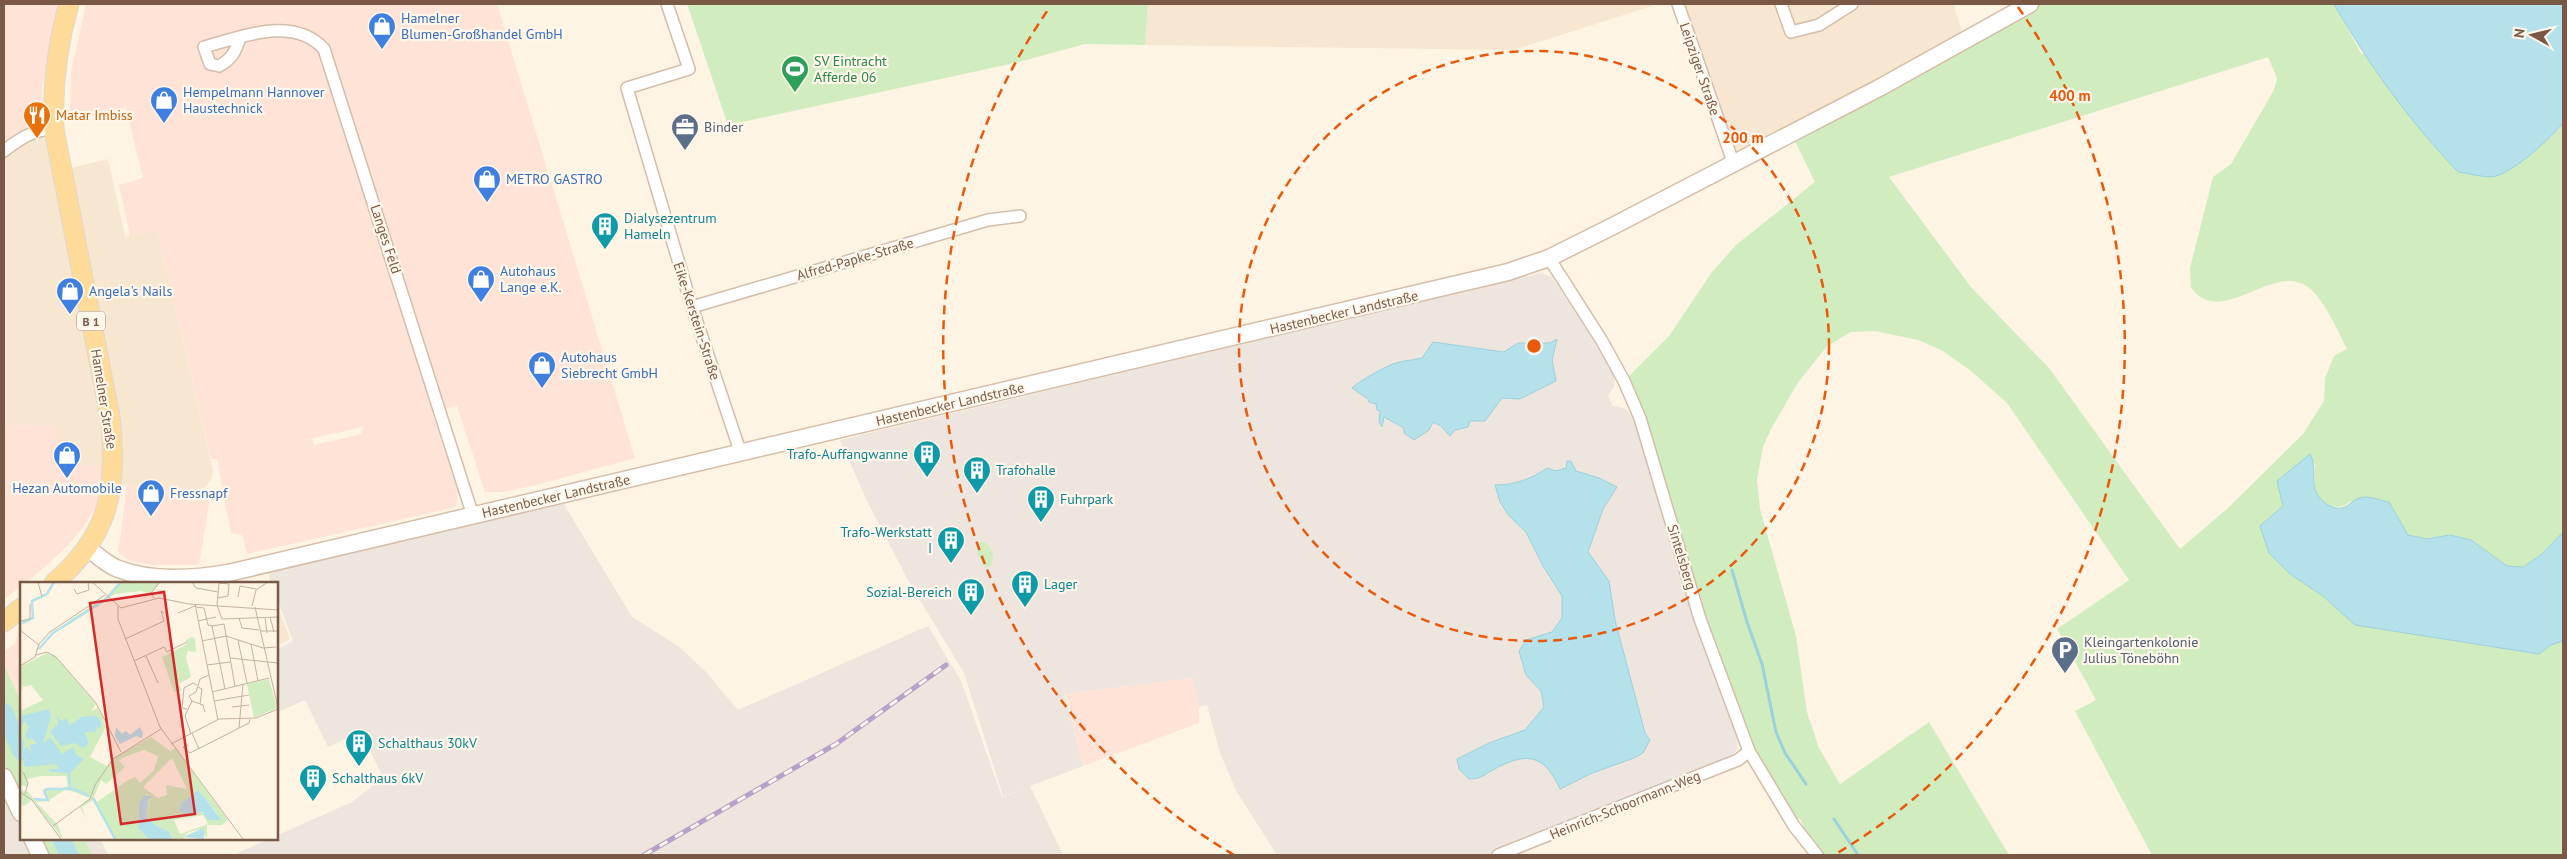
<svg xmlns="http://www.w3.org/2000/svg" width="2567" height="859" font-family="'PT Sans',sans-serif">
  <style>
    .residential { fill: #f7e6d0 }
    .commercial { fill: #ffe3d6; fill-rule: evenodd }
    .industrial { fill: #ede5de }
    .green { fill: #d1edc0; fill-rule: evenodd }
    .water { fill: #b5e1ea; stroke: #9ad1dc }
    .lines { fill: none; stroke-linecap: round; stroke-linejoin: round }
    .stream { stroke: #9ad1dc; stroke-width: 3 }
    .river { stroke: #b5e1ea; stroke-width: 18 }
    .minor-casing { stroke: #d3bdaa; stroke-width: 14 }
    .secondary-casing { stroke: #d6bda8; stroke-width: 19 }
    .primary-casing { stroke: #dfd7d3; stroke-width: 21 }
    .minor { stroke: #fff; stroke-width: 11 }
    .secondary { stroke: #fff; stroke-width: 16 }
    .primary { stroke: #ffdb99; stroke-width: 19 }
    .rail-casing { stroke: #b7a0c9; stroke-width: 5 }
    .rail { stroke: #fff7eb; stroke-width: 3; stroke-dasharray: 9; stroke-linecap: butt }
    .ring { fill: none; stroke: #e8590c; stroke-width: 2.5; stroke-dasharray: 9 6 }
    .labels { text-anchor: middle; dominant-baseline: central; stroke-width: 4.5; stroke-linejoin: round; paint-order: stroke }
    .shield { fill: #fff7eb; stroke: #a18878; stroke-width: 1 }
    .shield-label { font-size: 12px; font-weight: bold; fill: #795946 }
    .shop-label { font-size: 14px; fill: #366cbe; stroke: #fff7eb; text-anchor: start }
    .leisure-label { font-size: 14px; fill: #27864d; stroke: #fff7eb; text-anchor: start }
    .street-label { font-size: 14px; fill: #795946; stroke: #fff7eb }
    .food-label { font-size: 14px; fill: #c56008; stroke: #fff7eb; text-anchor: start }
    .service-label { font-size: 14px; fill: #4e5e75; stroke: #fff7eb; text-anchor: start }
    .culture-label { font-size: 14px; fill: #0d838f; stroke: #fff7eb; text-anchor: start }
    .inset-river { fill: none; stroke: #b5e1ea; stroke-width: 2.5 }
    .inset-road { fill: none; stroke: #c5b19f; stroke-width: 1 }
    .view { fill: #d62828; fill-opacity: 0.15; stroke: #d62828; stroke-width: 2.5 }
    .inset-edge { fill: none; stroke: #795946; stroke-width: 2.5 }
    .centre { fill: #e8590c; stroke: #fff7eb; stroke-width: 2.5 }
    .ring-label { font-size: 15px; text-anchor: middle; font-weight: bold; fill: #e8590c; stroke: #fff7eb; stroke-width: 4.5; stroke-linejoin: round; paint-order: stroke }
  </style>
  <rect width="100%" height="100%" fill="#fef4e3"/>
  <path class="residential" d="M1148 4H1658L1514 50 1145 45Z
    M1678 4H1953L1965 40 1733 162Z
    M45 129 60 171 108 159 125 236 157 230 213 470 211 480 204 488 191 492H175L102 483 104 467 61 463 55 426 4 424V151Z
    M276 602 290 639 276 647Z"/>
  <path class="commercial" d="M4 4H59L42 88 43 116 33 128 4 142Z
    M86 4H497L635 458 536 485 502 492H485L457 406 432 412 458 491 456 507 247 554 242 535 231 533 217 459H211L157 230 130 235 119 185 143 178 126 108 70 121 71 72ZM363 427 361 434 314 445 312 439 296 442Z
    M4 424 55 426 63 449 61 463 104 467 96 506 84 526 70 543 46 566 25 583H21V586L4 600Z
    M127 486 210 498 199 565H152L130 561 118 552Z
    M21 623V702L4 664V652L15 643Z
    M1192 678 1199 707V723L1083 766 1066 694Z"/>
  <path class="industrial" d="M1541 273 1552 277 1615 374 1614 387 1608 396 1613 406 1624 408 1632 415 1689 603 1738 738 1737 750 1730 757 1490 855H1277L1237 792 1220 753 1207 705 1199 707 1192 678 1065 694 1083 766 1030 786 1063 855H233L352 802 383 778 361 731 328 747 305 700 276 713V650L293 641 276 596V583H271L268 573 562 501 632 617 678 646 706 672 738 710 928 626 961 681 1002 797 1022 790 1003 796 964 673 909 582 869 505 840 440Z
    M4 764 21 795V838H41L49 855H4Z
    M84 838H100L108 855H92Z"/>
  <path class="green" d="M687 4H1148L1145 45 1085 44 1019 62 728 125Z
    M2030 4H2334L2361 53 2551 137 2563 123V532L2542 554 2523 567 2507 566 2471 540 2450 535 2427 539 2408 535 2389 502 2351 501C2340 512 2322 507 2316 491 2313 483 2315 471 2315 463L2283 506 2261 527 2269 553 2290 574 2323 596 2539 654 2551 645 2563 641V855H2152L2075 711 2096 700 2057 629 2129 580 2007 403 1971 371 1943 351 1918 340 1875 331 1851 332 1827 346 1797 384 1771 429 1763 447 1757 479 1760 509 1796 636 1807 712 1819 748 1840 784 1929 722 2009 855H1824L1807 837 1801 820 1792 815 1753 747 1700 619 1624 381 1669 336 1712 272 1736 245 1815 182 1791 133ZM2268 57 2277 78 2274 90 2231 164 2213 177 2190 268 2191 288C2194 291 2198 296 2202 298 2233 315 2277 264 2308 287 2324 299 2338 331 2347 349L2334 356 2325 378 2324 401 2303 434 2228 508 2180 549 2049 368 1971 287 1889 177Z
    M978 542H984C994 548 995 558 990 567L984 566C980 559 974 550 978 542Z
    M4 664 21 702V795L4 764Z
    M41 838H84L92 855H49Z"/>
  <path class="water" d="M2334 4H2563V123C2550 139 2516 170 2496 176 2487 179 2468 173 2458 172 2408 119 2370 67 2334 4Z
    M1557 339 1552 360 1556 381 1520 399 1502 398 1485 421H1470L1468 427 1455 430 1450 436 1441 426 1433 422 1429 430 1414 440 1404 433V428L1384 417 1382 427 1379 422 1380 411 1377 410 1376 404 1369 402 1368 399 1352 388C1356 383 1386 366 1393 364 1402 361 1412 360 1422 358L1433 342 1504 352 1518 343H1550Z
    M2310 454C2317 466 2311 480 2316 492 2320 501 2334 512 2345 507 2352 503 2356 497 2366 497 2373 497 2382 501 2389 502L2408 535 2427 539 2450 535 2471 540 2507 566 2523 567 2542 554 2563 532V641L2551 645 2539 654 2355 625 2323 596 2290 574 2269 553 2260 526 2283 506 2277 481Z
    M1567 461H1571L1576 471 1599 478 1617 487 1603 509 1588 552 1609 581 1615 620 1645 733 1650 740 1643 753 1634 758 1590 774 1560 789C1543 752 1525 752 1491 771 1482 776 1480 779 1469 779L1459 769 1457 759 1489 743 1525 730 1544 707 1541 691 1526 675 1519 651 1526 640 1552 632 1562 618V596L1543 566 1526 532 1509 516 1500 502 1495 485C1515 485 1531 479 1547 468L1556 471 1566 468Z"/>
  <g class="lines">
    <path class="stream" d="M1732 570 1747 622 1762 664 1776 732 1785 753 1806 784
      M1834 819 1858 855"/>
    <path class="river" d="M4 712 21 751
      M61 838 69 855"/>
    <g class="minor-casing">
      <path id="minor" d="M667 4 689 69 627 88 692 307 740 451
        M1678 4 1733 162
        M1781 4 1791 32 1819 25 1852 4
        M240 37C236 51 232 59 219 66L210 64 204 47C242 37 293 15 324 49L473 516
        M4 151C19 139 34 129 54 129
        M1549 258 1602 341 1624 381 1640 418 1700 619 1749 751 1794 826 1817 855
        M692 307 988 220 1020 216
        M1498 855 1738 760 1749 751"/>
    </g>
    <g class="secondary-casing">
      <path id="secondary" d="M88 548C97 555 105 563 116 568 150 582 193 579 228 573L1508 272 1549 258 1613 226 1879 88 2030 4
        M4 777 21 813
        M32 838 40 855"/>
    </g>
    <g class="primary-casing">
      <path id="primary" d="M54 583C110 535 118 488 110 417L54 129C52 85 57 46 69 4
        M4 622 21 608"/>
    </g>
    <use href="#minor" class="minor"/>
    <use href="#secondary" class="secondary"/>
    <use href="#primary" class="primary"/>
    <g class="rail-casing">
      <path id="rail" d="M644 855 836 744 946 665"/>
    </g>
    <use href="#rail" class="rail"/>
  </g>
  <g class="ring">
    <circle cx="1534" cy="346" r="295"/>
    <path d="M1234 855A591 591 0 0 1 1050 7M2018 7A591 591 0 0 1 1834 855"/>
  </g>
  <defs>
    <g id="shop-pin" transform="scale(1.4375)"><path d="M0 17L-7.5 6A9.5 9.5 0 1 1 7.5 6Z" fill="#3f7fe0" stroke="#fff7eb"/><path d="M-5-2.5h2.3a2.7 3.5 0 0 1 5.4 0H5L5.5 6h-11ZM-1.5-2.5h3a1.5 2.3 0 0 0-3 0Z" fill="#fff"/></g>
    <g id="stadium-pin" transform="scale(1.4375)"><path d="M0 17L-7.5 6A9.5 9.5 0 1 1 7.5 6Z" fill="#2e9e5b" stroke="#fff7eb"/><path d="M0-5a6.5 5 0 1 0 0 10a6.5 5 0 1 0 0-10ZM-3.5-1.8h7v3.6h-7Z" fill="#fff"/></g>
    <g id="restaurant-pin" transform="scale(1.4375)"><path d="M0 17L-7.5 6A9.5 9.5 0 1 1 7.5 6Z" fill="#e8710a" stroke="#fff7eb"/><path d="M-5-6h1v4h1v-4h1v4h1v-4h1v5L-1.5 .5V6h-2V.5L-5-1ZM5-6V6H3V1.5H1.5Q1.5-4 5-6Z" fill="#fff"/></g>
    <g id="office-pin" transform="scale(1.4375)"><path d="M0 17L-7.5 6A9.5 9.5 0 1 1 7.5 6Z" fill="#5c6f8a" stroke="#fff7eb"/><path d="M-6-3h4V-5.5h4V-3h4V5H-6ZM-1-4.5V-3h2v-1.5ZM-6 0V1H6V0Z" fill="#fff"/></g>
    <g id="building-pin" transform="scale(1.4375)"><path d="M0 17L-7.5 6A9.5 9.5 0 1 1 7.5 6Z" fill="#0f9aa8" stroke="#fff7eb"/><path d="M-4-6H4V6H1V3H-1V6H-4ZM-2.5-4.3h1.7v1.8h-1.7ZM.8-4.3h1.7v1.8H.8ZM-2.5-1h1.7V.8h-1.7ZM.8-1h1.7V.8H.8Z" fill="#fff"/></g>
    <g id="parking-pin" transform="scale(1.4375)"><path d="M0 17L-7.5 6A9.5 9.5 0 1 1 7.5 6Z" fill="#5c6f8a" stroke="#fff7eb"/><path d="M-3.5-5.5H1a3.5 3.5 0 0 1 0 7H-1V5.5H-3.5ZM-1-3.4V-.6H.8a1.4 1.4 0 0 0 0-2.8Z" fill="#fff"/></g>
  </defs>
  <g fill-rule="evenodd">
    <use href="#shop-pin" x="382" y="26"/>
    <use href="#stadium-pin" x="795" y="69"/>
    <use href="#shop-pin" x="164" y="100"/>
    <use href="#restaurant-pin" x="37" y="115"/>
    <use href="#office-pin" x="685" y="127"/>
    <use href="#shop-pin" x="487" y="179"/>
    <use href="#building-pin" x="605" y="226"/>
    <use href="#shop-pin" x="481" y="279"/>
    <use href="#shop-pin" x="70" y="291"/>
    <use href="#shop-pin" x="542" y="365"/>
    <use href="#building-pin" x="927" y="454"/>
    <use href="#shop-pin" x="67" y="455"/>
    <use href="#building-pin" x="977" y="470"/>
    <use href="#shop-pin" x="151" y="493"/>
    <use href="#building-pin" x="1041" y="499"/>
    <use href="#building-pin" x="951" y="540"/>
    <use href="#building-pin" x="1025" y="584"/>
    <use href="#building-pin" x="971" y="592"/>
    <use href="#parking-pin" x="2065" y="650"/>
    <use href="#building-pin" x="359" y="743"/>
    <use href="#building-pin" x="313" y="778"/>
  </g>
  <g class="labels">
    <rect class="shield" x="77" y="311.5" width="28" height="19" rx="4"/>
    <g class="shield-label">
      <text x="91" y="321">B 1</text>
    </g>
    <g class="shop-label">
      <text x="401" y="18">Hamelner<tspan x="401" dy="16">Blumen-Großhandel GmbH</tspan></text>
      <text x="183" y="92">Hempelmann Hannover<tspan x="183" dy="16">Haustechnick</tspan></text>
      <text x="506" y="179">METRO GASTRO</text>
      <text x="500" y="271">Autohaus<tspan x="500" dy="16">Lange e.K.</tspan></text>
      <text x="89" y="291">Angela's Nails</text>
      <text x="561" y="357">Autohaus<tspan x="561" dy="16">Siebrecht GmbH</tspan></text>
      <text x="67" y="488" text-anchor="middle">Hezan Automobile</text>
      <text x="170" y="493">Fressnapf</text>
    </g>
    <g class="leisure-label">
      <text x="814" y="61">SV Eintracht<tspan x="814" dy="16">Afferde 06</tspan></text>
    </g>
    <g class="street-label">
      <text transform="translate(1700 69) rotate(71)">Leipziger Straße</text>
      <text transform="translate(386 239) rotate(72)">Langes Feld</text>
      <text transform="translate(855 259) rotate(-16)">Alfred-Papke-Straße</text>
      <text transform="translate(1344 312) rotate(-13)">Hastenbecker Landstraße</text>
      <text transform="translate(697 321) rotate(72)">Eike-Kerstein-Straße</text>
      <text transform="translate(104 399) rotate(81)">Hamelner Straße</text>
      <text transform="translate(950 404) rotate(-13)">Hastenbecker Landstraße</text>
      <text transform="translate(556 496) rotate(-13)">Hastenbecker Landstraße</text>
      <text transform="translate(1682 557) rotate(73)">Sintelsberg</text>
      <text transform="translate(1625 805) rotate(-22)">Heinrich-Schoormann-Weg</text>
    </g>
    <g class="food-label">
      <text x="56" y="115">Matar Imbiss</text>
    </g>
    <g class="service-label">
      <text x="704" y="127">Binder</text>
      <text x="2084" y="642">Kleingartenkolonie<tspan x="2084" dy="16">Julius Töneböhn</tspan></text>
    </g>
    <g class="culture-label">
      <text x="624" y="218">Dialysezentrum<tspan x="624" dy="16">Hameln</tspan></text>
      <text x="908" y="454" text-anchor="end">Trafo-Auffangwanne</text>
      <text x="996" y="470">Trafohalle</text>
      <text x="1060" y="499">Fuhrpark</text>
      <text x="932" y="532" text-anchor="end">Trafo-Werkstatt<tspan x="932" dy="16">I</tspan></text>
      <text x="1044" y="584">Lager</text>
      <text x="952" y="592" text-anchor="end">Sozial-Bereich</text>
      <text x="378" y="743">Schalthaus 30kV</text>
      <text x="332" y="778">Schalthaus 6kV</text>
    </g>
  </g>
  <g transform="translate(20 582)">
    <rect width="258" height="258" fill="#fef4e3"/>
    <path d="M99 0H140L131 12 121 9 95 12 52 40 50 38 86 15ZM172 55 175 56 176 70 168 69 166 75 171 95 159 102 162 109 154 110 142 75 167 62 166 58ZM27 71 36 75 76 122 71 129 78 126 82 134 86 145 70 175 87 184 94 176 131 155 150 169 155 166 208 238 202 243H187V257L181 247 169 250 163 255 165 257H152L149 249 138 245 126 235 130 216 126 212 119 221 118 246 129 257H94L73 218 62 225 66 237 60 225 70 216 46 207 28 219 16 220 38 243 43 257 12 218 4 224 0 222V208L8 210 13 216 28 218 24 210 26 206 36 208 48 204 46 194H22L7 197 8 205 0 203V121L2 128 23 118 11 103 3 105 0 112V85ZM124 168 138 174 134 188 120 201 115 195 108 198 77 220 74 215 81 198 86 202 105 185 99 179 102 176ZM152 176 167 207 146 203 147 213 138 216 123 205ZM178 208 188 220 198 233 184 232 162 220ZM183 233 188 242 160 252 154 238ZM249 97 257 126 234 136 227 102Z" fill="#d1edc0" fill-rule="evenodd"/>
    <path d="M29 127 31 134 23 162 30 155 42 172 53 165 56 173 64 177 50 191 30 190 29 187H39L36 182 6 185 3 182 7 174 2 180 0 177V153L4 159 3 168 7 165 11 170 10 163 16 162 13 157H7L5 153 9 145 5 139 1 144V134ZM35 132 41 139 46 136 50 143 62 135 72 134 78 135 82 142 78 147 75 143 77 148 74 150H65L69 162 63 166 55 161 41 164 30 150 39 141ZM96 145 102 152 106 149 110 153 120 145 123 151 122 156 116 154 100 162 95 154ZM178 208 188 220 201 238H188L182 230 167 234 159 228 162 220ZM124 213 133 215 129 217 126 235 138 245 149 249 152 257H129L118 246 119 221ZM181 247 184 248V257L163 255Z" fill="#b5e1ea"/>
    <path class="inset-river" d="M2 41 13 36 12 19 27 12 34 0M19 67 33 51 85 18 101 0M49 191 50 206M73 216 95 257M14 217 28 218 24 209 27 207H54L69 214"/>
    <path class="inset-road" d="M18 0 22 15M72 0 101 26 139 16 169 22 258 28M172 0 176 6 198 10M54 7 57 12 69 8 68 0M218 15 220 4 236 7M134 16 131 11 140 0M198 16 208 14 209 2 199 1 197 23 202 37 258 35M175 22 198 138M98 24V37L140 145 223 257M232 24 236 8 248 0M176 25 184 26 188 43 192 44 205 107M235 25 258 126M158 31 175 24M250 35 254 50M219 36 222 46 239 48M245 36 247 51M0 39 10 37V22M178 39 196 35M192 44 204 42 215 104M0 48 19 63M240 49H258M105 57 144 39 141 29 144 31M218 58 227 101M182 59 206 54 243 66 256 65M231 62 238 99M16 73 27 70 36 75 76 121 101 170M126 74 138 101M210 76 258 81M114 79 144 65 147 70 167 60M187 83 210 80M0 84 15 75 19 62 30 50 85 13M178 105 182 107 180 122M192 110 249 96M172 119 183 123 185 130M194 119 229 113M212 125 229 123M167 127 162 126 164 106 173 101 177 103M219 146 223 102M172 151 179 167M171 152 165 134 172 119 169 114 176 110 180 97 189 93M151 162 199 137 236 136 258 127M168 163 163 165 170 171 229 141 230 137M3 190 8 201 5 212M0 210 12 218 41 257M33 244 70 217 75 203 93 177 141 147"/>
    <path class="view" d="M144 10 175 232 101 242 70 21Z"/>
    <rect width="258" height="258" class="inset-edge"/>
  </g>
  <circle cx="1534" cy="346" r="8" class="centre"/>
  <g class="ring-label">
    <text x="2070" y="101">400 m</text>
    <text x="1743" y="143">200 m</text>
  </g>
  <rect width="2567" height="859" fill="none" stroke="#795946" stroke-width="10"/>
  <g transform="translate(2532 35) rotate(278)" stroke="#fff7eb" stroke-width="4" paint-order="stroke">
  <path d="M0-4L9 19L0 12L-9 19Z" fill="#795946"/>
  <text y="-8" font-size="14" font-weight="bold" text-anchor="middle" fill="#795946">N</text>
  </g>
</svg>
